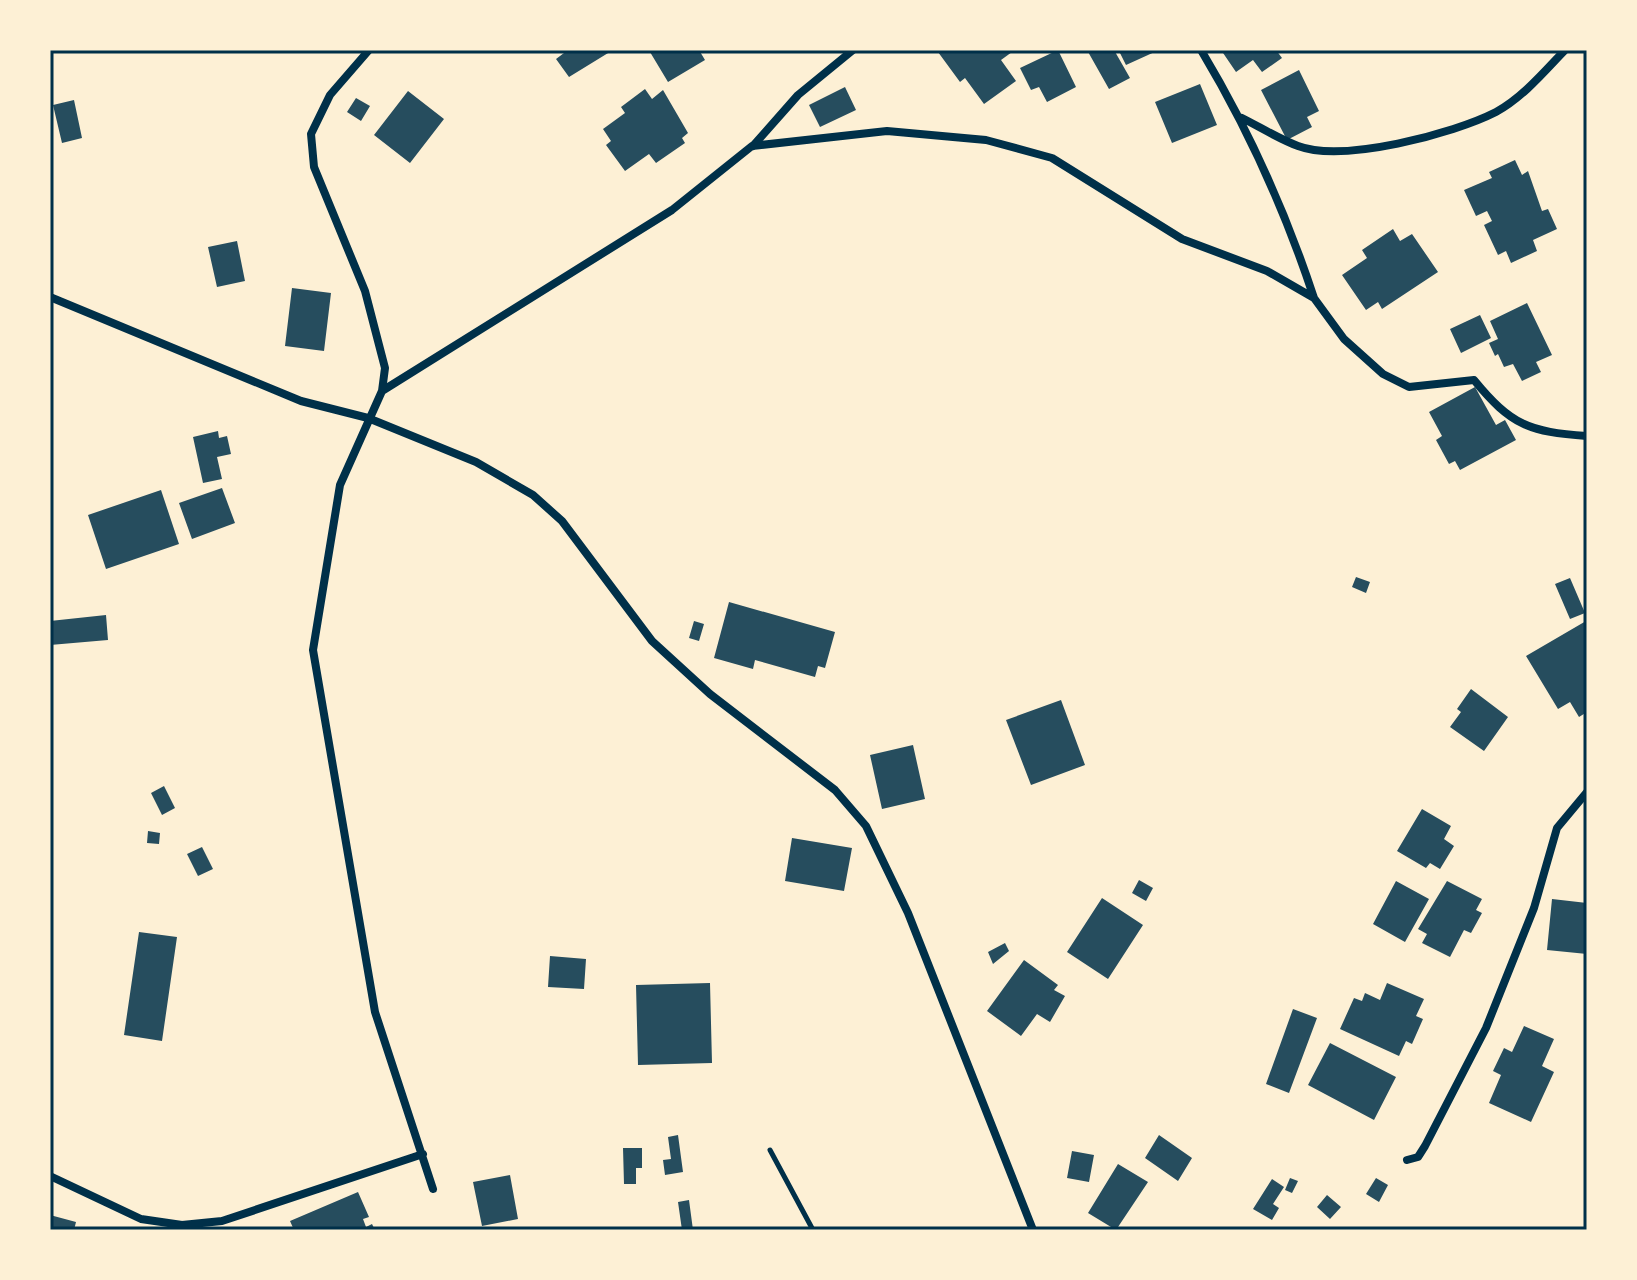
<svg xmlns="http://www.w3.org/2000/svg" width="1637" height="1280" font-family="'DM Sans',sans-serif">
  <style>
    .building { fill: #264d5e }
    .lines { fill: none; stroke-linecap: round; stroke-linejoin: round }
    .path { stroke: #003049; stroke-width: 5 }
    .minor { stroke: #003049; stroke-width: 8 }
    .neatline { fill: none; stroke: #003049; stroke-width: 3 }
  </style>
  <rect width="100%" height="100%" fill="#fdf0d5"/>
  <path class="building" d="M568 50H613L569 77 556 59Z
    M653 50H699L705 60 668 82 650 52Z
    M941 50H1010L1012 52 1001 60 1016 81 984 104 965 78 960 82 938 52Z
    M1058 50 1076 87 1047 102 1039 87 1031 90 1020 68Z
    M1087 50H1114L1130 78 1109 89Z
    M1159 50 1126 65 1119 51 1121 50Z
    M1221 50H1276L1282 58 1262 72 1253 60 1236 72Z
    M1299 70 1319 111 1307 117 1312 127 1287 140 1261 90Z
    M1200 84 1217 125 1172 143 1155 102Z
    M845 87 856 110 820 127 809 105Z
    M645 89 652 99 663 90 688 133 682 138 685 143 656 163 649 154 625 171 606 145 611 141 603 129 625 113 621 107Z
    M408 91 444 119 410 163 374 135Z
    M356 98 370 106 361 121 347 112Z
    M74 100 82 138 62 143 53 105Z
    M1515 160 1522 175 1528 171 1542 211 1548 209 1557 229 1533 240 1537 251 1511 263 1506 251 1498 255 1484 225 1492 221 1487 211 1476 216 1464 190 1492 178 1489 172Z
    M1393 229 1400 241 1412 234 1438 272 1382 309 1378 302 1366 310 1342 275 1367 258 1362 250Z
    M237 241 245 281 217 287 208 247Z
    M292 288 331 293 324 351 285 346Z
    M1527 303 1552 355 1536 362 1541 372 1522 381 1513 364 1504 367 1498 354 1495 356 1489 343 1498 339 1490 321Z
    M1480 315 1491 338 1461 353 1450 329Z
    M1475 387 1496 425 1505 420 1516 440 1460 470 1455 461 1449 464 1436 440 1442 436 1429 412Z
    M218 431 219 438 227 436 231 454 217 457 222 479 203 483 193 437Z
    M222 488 235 523 192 539 179 503Z
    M161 490 179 544 106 569 88 515Z
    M1356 577 1370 582 1366 593 1352 587Z
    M1570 578 1585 613 1570 619 1555 584Z
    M729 602 835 632 825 668 818 666 815 677 755 660 753 669 714 658Z
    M106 615 108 640 50 645V621Z
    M694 621 704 624 699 641 689 638Z
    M1586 621 1587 712 1579 717 1570 702 1558 709 1526 656Z
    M1471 689 1508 717 1484 751 1450 727 1461 712 1457 709Z
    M1061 700 1085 765 1031 785 1006 720Z
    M913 745 925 799 882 809 870 755Z
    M164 786 175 808 162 815 151 793Z
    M1422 809 1451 826 1444 839 1454 846 1440 869 1430 863 1426 868 1397 851Z
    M148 831 160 833 159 844 147 843Z
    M792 838 852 848 844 891 785 881Z
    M202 847 213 869 198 876 187 854Z
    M1139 880 1153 888 1146 901 1132 893Z
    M1396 881 1429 899 1405 942 1373 924Z
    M1447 881 1482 899 1476 910 1482 913 1471 933 1464 930 1450 957 1422 943 1427 934 1418 929Z
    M1102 898 1143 925 1108 979 1067 952Z
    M1552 899 1587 903V954L1547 950Z
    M139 932 177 937 162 1041 124 1035Z
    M1005 943 1009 951 993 964 988 952Z
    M550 956 586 959 584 989 548 987Z
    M1024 960 1058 985 1054 990 1065 996 1050 1022 1037 1014 1021 1036 987 1011Z
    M710 983 712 1063 638 1065 636 985Z
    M1387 983 1424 999 1416 1016 1423 1019 1412 1044 1406 1041 1399 1056 1340 1029 1354 998 1362 1001 1365 993 1380 1000Z
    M1293 1009 1317 1018 1289 1093 1266 1084Z
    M1524 1026 1554 1039 1542 1066 1554 1072 1531 1122 1489 1103 1501 1075 1493 1071 1504 1048 1512 1052Z
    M1330 1043 1396 1077 1374 1120 1308 1085Z
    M678 1135 683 1172 665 1175 663 1160 671 1159 668 1137Z
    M1159 1135 1192 1158 1178 1181 1145 1158Z
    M623 1148H642V1168H636V1184H624Z
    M1072 1151 1094 1155 1089 1182 1067 1178Z
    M1118 1164 1148 1182 1116 1230 1088 1213Z
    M510 1175 518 1219 482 1226 473 1182Z
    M1290 1178 1298 1181 1292 1193 1285 1190Z
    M1376 1178 1388 1185 1379 1202 1366 1194Z
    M1272 1179 1284 1187 1273 1204 1279 1208 1272 1220 1253 1209Z
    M358 1192 369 1217 363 1219 366 1227 372 1224 375 1230H294L290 1221Z
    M1327 1195 1341 1207 1330 1219 1317 1207Z
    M689 1200 693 1230H682L678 1202Z
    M50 1215 76 1222 74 1230H50Z"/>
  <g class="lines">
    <path class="path" d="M770 1150 813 1230"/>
    <path class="minor" d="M369 50 330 95 311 134 314 167 365 291 385 368 382 391 340 485 313 650 375 1012 433 1189
      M1201 50C1249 130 1285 210 1314 298
      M1242 118C1260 127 1279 139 1298 146 1343 163 1453 134 1496 112 1522 98 1544 72 1565 50
      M753 146 798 95 853 50
      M50 297 301 401 368 418 476 462 533 495 562 521 652 641 710 694 835 790 866 826 908 913 1033 1230
      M382 391 672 210 752 146 887 131 986 140 1052 158 1182 239 1267 271 1314 298 1344 339 1383 374 1409 387 1474 380C1511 425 1529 432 1587 436
      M1407 1160 1418 1157 1425 1146 1486 1028 1534 908 1557 828 1587 792
      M50 1176 141 1219 182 1225 222 1221 423 1154"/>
  </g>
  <rect width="1637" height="1280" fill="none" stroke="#fdf0d5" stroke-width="104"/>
  <rect x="52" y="52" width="1533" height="1176" class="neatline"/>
</svg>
